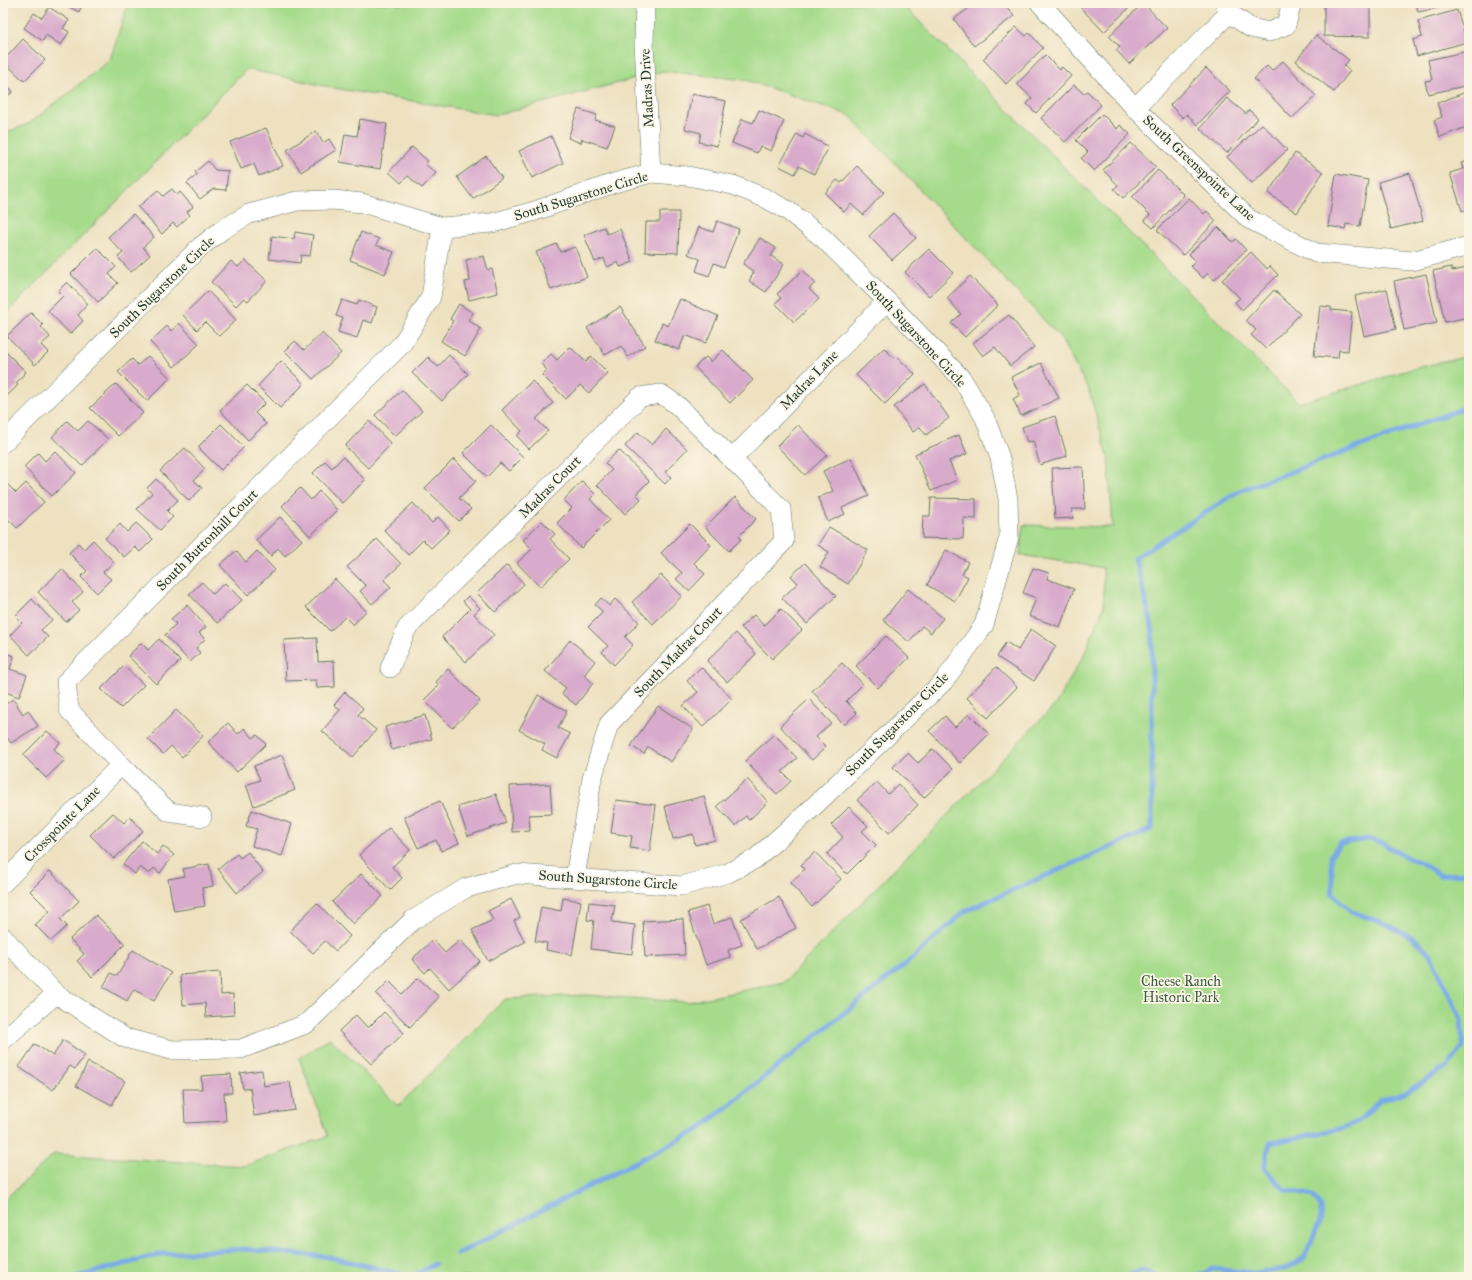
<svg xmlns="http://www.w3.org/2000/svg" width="1472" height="1280" font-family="'IM FELL Great Primer',serif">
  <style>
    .green { fill: #a6db8c; stroke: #628c60 }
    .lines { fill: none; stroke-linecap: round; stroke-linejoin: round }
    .stream { stroke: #7babe6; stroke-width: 5 }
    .building { fill: #d8aacc }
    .minor-casing { stroke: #677665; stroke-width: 20 }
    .minor { stroke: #fff; stroke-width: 19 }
    .labels { text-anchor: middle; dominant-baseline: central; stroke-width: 3.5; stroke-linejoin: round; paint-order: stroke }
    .street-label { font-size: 14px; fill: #1f3d34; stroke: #fcf5e5 }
    .park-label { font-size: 14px; fill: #3a5d46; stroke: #fcf5e5 }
  </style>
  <rect width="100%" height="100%" fill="#fcf5e5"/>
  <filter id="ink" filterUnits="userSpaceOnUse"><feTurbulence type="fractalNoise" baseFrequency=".025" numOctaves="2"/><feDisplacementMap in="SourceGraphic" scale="8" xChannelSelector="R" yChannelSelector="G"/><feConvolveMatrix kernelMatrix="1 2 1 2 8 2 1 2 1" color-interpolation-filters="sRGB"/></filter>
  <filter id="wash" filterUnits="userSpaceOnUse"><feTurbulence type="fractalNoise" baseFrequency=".012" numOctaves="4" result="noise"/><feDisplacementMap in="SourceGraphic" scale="16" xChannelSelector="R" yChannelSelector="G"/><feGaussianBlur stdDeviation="0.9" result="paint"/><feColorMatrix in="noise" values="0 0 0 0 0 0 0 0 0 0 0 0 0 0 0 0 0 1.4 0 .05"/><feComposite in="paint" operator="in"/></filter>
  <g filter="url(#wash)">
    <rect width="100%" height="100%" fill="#ede1c0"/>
    <path class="green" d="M128 3H395L398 5 409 3H901L1299 403 1412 369 1469 356V1277H3V1201L54 1154 244 1166 328 1136 299 1058 330 1038 398 1106 505 999 587 995 688 1002 784 982 1055 705 1083 657 1104 606 1103 568 1020 555 1023 525 1113 527 1108 457 1089 391 1060 337 849 115 746 80 663 71 497 115 339 89 247 69 3 317V134L30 123 110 60Z"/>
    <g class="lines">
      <path class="stream" d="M457 1254 698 1130 907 963 965 911 1152 829V626L1135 558 1239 491 1469 406
        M76 1277 162 1254 243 1249 329 1257 412 1277 435 1264
        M1124 1277 1143 1270 1159 1277
        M1197 1277 1212 1269 1254 1273 1285 1269 1304 1258 1321 1219V1207L1313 1196 1285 1190 1264 1168 1270 1143 1340 1129 1359 1121 1381 1100 1407 1092 1448 1066 1463 1047 1461 1019 1430 954 1415 939 1381 922 1350 911 1333 894 1331 855 1340 843 1369 839 1384 844 1405 857 1420 862 1441 876 1469 872"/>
    </g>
    <g id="blocks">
      <path class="building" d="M61 3H83L79 12Z
        M976 3H1004L1014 16 974 46 954 19Z
        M1086 3H1134L1104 32 1081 8Z
        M1143 3 1167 28 1129 64 1116 50 1120 47 1109 36Z
        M1324 3 1370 4V37L1324 36Z
        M1416 3H1457V4L1418 12Z
        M49 7 69 20 63 28 69 32 61 45 46 35 43 41 24 28 34 13 42 18Z
        M1457 10 1467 42 1417 56 1413 40 1422 37 1418 21Z
        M1016 27 1026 36 1029 33 1043 48 1006 84 983 59Z
        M1316 35 1349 60 1344 66 1350 71 1334 92 1296 61Z
        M23 39 45 60 24 81 3 61Z
        M1468 51 1469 85 1428 94 1425 81 1432 80 1428 60Z
        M1045 55 1060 70 1062 67 1071 76 1036 113 1027 104 1032 98 1017 84Z
        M1283 61 1316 96 1292 118 1254 79 1267 66 1272 71Z
        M1206 68 1230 91 1197 125 1187 114 1183 118 1170 105Z
        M3 79 13 92 3 99Z
        M1074 85 1084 94 1087 91 1101 105 1065 142 1041 118Z
        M1469 91V126L1440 137 1434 120 1442 117 1437 103Z
        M692 94 726 101 717 146 699 142 701 133 685 129Z
        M1227 98 1246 114 1249 110 1258 118 1227 153 1200 128Z
        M578 109 597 115 595 120 615 126 607 147 582 139 581 143 568 138Z
        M759 110 784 121 771 151 760 146 757 153 732 143 742 119 753 123Z
        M1102 114 1117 129 1120 125 1130 134 1094 171 1081 158 1088 152 1076 140Z
        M360 119 387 124 380 169 340 162 345 134 357 136Z
        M1262 124 1287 150 1252 183 1227 157Z
        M266 128 283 166 259 176 254 164 241 169 230 142Z
        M316 131 323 143 329 139 336 150 301 172 287 150Z
        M797 134 803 138 805 134 829 147 814 174 799 166 795 174 779 166Z
        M551 136 563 163 532 178 519 151Z
        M1131 143 1156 167 1123 198 1114 189 1118 185 1103 170Z
        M412 147 428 161 425 164 436 173 422 188 408 176 401 183 389 172Z
        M1295 153 1323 172 1297 213 1268 193Z
        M486 156 502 178 473 199 457 177Z
        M208 161 215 170 228 171 226 190 213 189 200 199 187 183 197 175 195 172Z
        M1469 161V209L1462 211 1450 173 1463 169 1461 163Z
        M857 166 884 192 863 215 851 204 844 212 825 193 837 180 841 183Z
        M1158 170 1184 195 1153 228 1144 220 1150 215 1132 197Z
        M1410 173 1423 221 1391 229 1378 182Z
        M1336 174 1368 180 1360 226 1346 224 1345 229 1328 226Z
        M172 189 177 195 180 192 193 207 187 212 190 215 177 227 173 223 162 234 138 207 158 190 163 196Z
        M1189 198 1204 214 1207 211 1216 221 1183 255 1157 230Z
        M660 212H679L678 253 645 252 646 222H660Z
        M893 213 916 238 892 260 869 236Z
        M133 214 154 237 143 247 150 255 131 272 118 257 123 253 108 237Z
        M717 221 739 229 724 267 714 263 709 276 696 271 700 259 688 254 699 227 713 232Z
        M604 227 607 234 620 229 633 262 620 267 618 262 607 267 604 258 595 262 584 235Z
        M1218 227 1233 242 1236 239 1246 250 1214 280 1208 273 1203 278 1191 266 1196 261 1189 254Z
        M295 232 313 235 310 256 301 255 300 263 269 259 272 236 294 239Z
        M361 232 379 239 376 245 394 252 385 274 350 260Z
        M760 238 776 248 771 256 784 264 766 292 749 281 754 272 743 264Z
        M557 244 560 252 575 247 587 277 551 290 536 252Z
        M97 248 116 267 109 274 118 283 98 302 71 274Z
        M929 249 953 273 929 296 905 272Z
        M1251 252 1267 269 1270 266 1278 275 1242 310 1235 302 1240 298 1222 280Z
        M484 256 488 270 492 269 498 293 469 300 465 282 470 281 466 260Z
        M245 260 267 281 248 301 244 298 236 306 211 282 231 261 238 267Z
        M1451 267 1452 271 1467 268 1469 279V317L1445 322 1433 271Z
        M803 270 815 283 809 289 819 299 794 322 775 303 781 298 777 294Z
        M1426 274 1437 323 1404 330 1394 281Z
        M970 276 998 305 965 337 951 323 961 314 947 298Z
        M67 282 88 304 78 315 83 321 70 334 48 311 63 296 58 291Z
        M1387 289 1396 329 1364 336 1355 296Z
        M1274 290 1300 314 1266 349 1251 335 1256 330 1246 320Z
        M208 291 236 320 219 336 205 322 197 330 183 315Z
        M680 299 718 316 706 343 685 335 679 350 655 340 662 323 668 326Z
        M342 300 357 305 359 300 377 307 372 323 363 320 357 338 338 332 343 318 336 316Z
        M459 304 473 313 468 320 481 329 465 356 441 341 453 321 450 319Z
        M1320 306 1331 307V310L1352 312 1348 351 1339 350 1338 358 1314 356Z
        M620 307 645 346 628 357 621 346 605 355 587 328Z
        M31 313 43 325 41 327 50 337 41 345 48 352 35 365 7 336Z
        M1009 315 1034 347 1010 366 995 347 983 356 973 343Z
        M179 323 199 344 174 367 150 342 167 326 171 331Z
        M322 333 341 353 313 379 285 351 295 341 304 350Z
        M570 347 586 362 591 356 608 373 589 393 580 385 566 399 542 375 547 370 541 364 551 354 557 360Z
        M884 348 894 358 896 356 915 374 885 404 856 375Z
        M3 349 26 372 16 383 18 385 5 398 3 396Z
        M723 350 753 380 730 403 695 367 706 357 711 362Z
        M449 355 468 374 442 401 412 373 428 357 438 367Z
        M148 356 170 378 147 401 118 372 132 359 138 365Z
        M281 361 304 384 280 408 258 386Z
        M1041 363 1059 398 1021 416 1013 399 1020 395 1011 377Z
        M532 381 553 403 536 419 548 431 529 449 517 436 522 431 502 410Z
        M116 384 143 413 118 436 90 408Z
        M925 384 949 418 926 435 920 427 913 432 894 407Z
        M247 385 265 403 255 413 266 424 248 440 220 410Z
        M402 390 422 411 395 436 375 415Z
        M1055 416 1067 456 1040 465 1033 441 1027 442 1022 427Z
        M67 421 78 431 88 421 108 439 82 466 52 437Z
        M369 421 391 444 368 468 345 446Z
        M221 424 244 447 221 470 198 447Z
        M491 425 523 457 509 471 500 463 487 477 463 453Z
        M798 425 827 455 805 475 777 446Z
        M666 429 687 449 665 472 671 477 665 484 625 446 638 432 652 445Z
        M959 435 967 454 949 461 957 480 931 491 915 454Z
        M185 448 205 469 194 480 202 488 189 501 160 471Z
        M619 450 649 481 636 494 641 499 625 514 597 485 612 470 605 463Z
        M55 451 76 473 52 496 24 467 38 453 45 461Z
        M343 457 365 480 342 503 313 473 325 461 332 468Z
        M851 458 869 496 842 508 845 514 828 522 818 498 833 491 823 471Z
        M454 459 476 481 459 498 471 509 459 521 425 488Z
        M1083 467 1085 509H1072L1073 518 1055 519 1052 468Z
        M156 479 178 500 167 511 173 517 160 530 137 509 152 493 147 488Z
        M582 481 595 494 590 499 609 520 581 548 557 523 572 508 564 500Z
        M5 482 16 493 26 483 44 502 17 528 3 514V484Z
        M300 488 311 500 319 491 337 510 310 536 282 506Z
        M735 497 756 519 739 536 741 539 729 551 705 527Z
        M931 498 976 499V519L964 518 963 539 922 538 923 516H930Z
        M413 503 432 523 438 517 450 530 431 548 423 540 408 555 384 530Z
        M280 517 302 540 285 556 278 548 271 556 256 540Z
        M542 521 555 534 550 539 569 559 540 587 517 563 532 549 523 540Z
        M136 523 153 539 140 552 135 547 124 557 105 538 120 524 127 532Z
        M690 524 711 545 694 563 705 574 689 591 676 579 682 573 661 553Z
        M829 527 868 550 848 584 820 567 829 552 818 545Z
        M377 539 401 564 384 580 391 587 372 604 360 591 366 586 347 567Z
        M93 540 114 562 103 572 111 579 97 593 81 577 87 571 69 553 78 543 84 549Z
        M946 550 968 562 962 574 968 577 955 601 927 585Z
        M236 551 246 562 257 551 275 570 248 595 220 565Z
        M805 563 836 596 807 624 782 598 798 583 791 576Z
        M507 565 524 584 495 612 477 593Z
        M1033 568 1049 573 1047 579 1074 589 1060 627 1029 616 1036 598 1023 593Z
        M62 569 83 592 72 602 79 610 66 622 38 592Z
        M661 575 682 596 653 624 632 602Z
        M335 579 366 611 353 625 345 617 330 631 306 607Z
        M202 582 213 594 225 583 242 600 217 623 189 594Z
        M908 589 943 618 931 633 922 626 909 642 883 620Z
        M468 596 480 608 474 614 494 635 466 662 442 637 470 609 463 601Z
        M601 598 609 606 615 599 639 622 625 637 633 645 614 665 602 652 608 646 588 627 603 612 595 605Z
        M32 599 52 620 41 630 48 637 29 655 10 635 22 623 15 616Z
        M187 605 206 627 199 633 205 639 196 648 200 653 190 662 165 635 176 624 171 619Z
        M781 609 802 630 772 659 741 627 754 615 764 626Z
        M1031 629 1056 646 1034 681 997 657 1006 642 1018 650Z
        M736 633 756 654 727 682 707 661Z
        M886 636 909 658 878 688 856 666Z
        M317 638 318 662 334 661 335 687 317 688 316 680 286 681 284 640Z
        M159 639 180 661 156 684 128 656 141 643 148 650Z
        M570 640 595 661 584 675 593 683 576 705 562 694 566 688 545 671Z
        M3 652 14 656 10 669 27 675 19 697 3 691Z
        M842 663 863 684 846 701 857 713 844 725 812 691Z
        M124 666 144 685 121 708 101 689Z
        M701 667 732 699 703 727 683 706 698 692 687 681Z
        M996 667 1017 687 988 718 967 698Z
        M448 669 480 701 452 728 424 700 439 685 436 682Z
        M345 692 363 708 358 715 376 730 353 757 322 731 340 710 334 705Z
        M538 695 567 711 558 728 570 734 557 758 542 750 545 744 519 730Z
        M13 699 23 714 28 710 38 726 11 743 3 733V706Z
        M809 699 831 723 816 737 826 747 812 760 780 726Z
        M658 706 693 729 671 762 648 747 644 754 631 746Z
        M176 710 203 736 182 757 171 746 163 754 148 739Z
        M969 714 989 734 960 763 929 731 945 716 955 727Z
        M425 715 432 739 392 750 385 727Z
        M228 723 238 734 244 728 253 738 257 735 266 744 237 772 208 742Z
        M47 731 60 743 54 749 65 760 46 778 23 755Z
        M774 734 797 758 782 772 791 781 777 794 745 761Z
        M933 749 953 769 924 798 893 767 908 753 918 763Z
        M282 755 295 790 254 806 246 785 260 780 254 766Z
        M747 779 768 802 749 820 746 816 735 826 717 806Z
        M877 782 888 794 898 784 918 805 889 833 857 800Z
        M550 784 552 814 529 815 530 831 512 832 510 786Z
        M496 794 506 823 468 836 458 807Z
        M704 796 715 840 695 845 693 834 673 839 665 806Z
        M616 800 656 805 650 851 630 848 632 836 611 833Z
        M440 801 459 843 441 851 436 840 418 848 404 817Z
        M849 807 868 826 862 831 876 845 847 874 827 854 843 837 831 825Z
        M252 810 292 824 282 856 252 846 257 829 246 826Z
        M113 813 124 823 130 817 143 831 114 859 90 835Z
        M389 828 410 850 392 867 402 878 390 890 359 855Z
        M142 841 157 854 163 846 174 855 160 873 154 868 149 874 140 867 135 874 123 864Z
        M248 852 263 872 237 893 218 869 237 854 240 858Z
        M815 852 841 879 812 907 790 883 805 869 801 865Z
        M209 864 213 886 202 888 205 906 174 911 168 879 185 876 183 869Z
        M50 871 79 901 60 919 67 926 51 941 35 925 50 911 30 891Z
        M361 874 383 896 353 924 332 902Z
        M779 897 796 928 757 949 741 919Z
        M563 898 581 901 572 955 546 950 547 943 535 941 541 907 561 911Z
        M511 899 520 917 514 921 525 942 488 961 472 930 493 920 488 911Z
        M589 902 615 905 612 922 635 925 632 954 591 949 594 921 587 920Z
        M317 903 350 936 336 951 325 941 313 953 290 931Z
        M707 906 713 924 732 917 742 945 728 950 730 957 706 965 688 912Z
        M96 915 125 944 92 977 77 961 84 954 70 939Z
        M683 919 685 955 645 957 643 921Z
        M433 940 445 953 460 940 480 961 449 989 430 968 425 973 412 959Z
        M133 950 171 973 154 1001 134 989 127 1001 103 987 111 973 117 976Z
        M220 972 221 995 233 994 234 1015 206 1017 205 1003 183 1005 180 975Z
        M418 978 439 997 410 1027 376 994 389 981 402 994Z
        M384 1012 404 1033 371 1064 339 1031 356 1015 368 1028Z
        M63 1040 85 1055 75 1069 70 1066 53 1090 19 1067 35 1044 53 1056Z
        M88 1062 125 1081 112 1105 76 1086Z
        M262 1070 264 1086 290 1082 295 1110 254 1116 250 1088 243 1089 240 1073Z
        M231 1074 232 1093H224L226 1121 185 1123 183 1089H202L201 1076Z"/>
    </g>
  </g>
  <g filter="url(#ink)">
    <use href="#blocks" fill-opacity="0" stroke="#677665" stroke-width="1"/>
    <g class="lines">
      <g class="minor-casing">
        <path id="minor" d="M645 3 644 43 651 173
          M1040 3 1135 108 1249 219 1316 253 1412 261 1469 246
          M1225 3 1229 13 1251 28 1269 32 1286 25 1291 6 1288 3
          M1135 108 1229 13
          M3 443 200 247 222 230 249 214 297 201 333 200 362 203 442 227 492 223 535 211 614 183 651 173 688 176 733 185 765 198 787 210 823 238 887 301 962 379 985 418 1000 458 1008 499 1009 537 984 625 944 681 808 812 755 859 728 873 682 886 517 874 466 888 413 920 306 1024 241 1049 172 1050 125 1038 56 994 3 937
          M732 459 887 301
          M390 668 407 628 640 397 661 394 677 405 732 459 781 509 784 541 609 724 592 779 575 877
          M202 817 169 812 121 765 69 710 66 682 402 344 431 297 442 227
          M3 883 121 765
          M3 1040 56 994"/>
      </g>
      <use href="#minor" class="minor"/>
    </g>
  </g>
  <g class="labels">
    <g class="street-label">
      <text transform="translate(647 88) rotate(-93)">Madras Drive</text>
      <text transform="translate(1199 168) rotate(43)">South Greenspointe Lane</text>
      <text transform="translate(581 196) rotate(-17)">South Sugarstone Circle</text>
      <text transform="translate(162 287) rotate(-44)">South Sugarstone Circle</text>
      <text transform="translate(916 334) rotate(47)">South Sugarstone Circle</text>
      <text transform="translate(809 380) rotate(-46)">Madras Lane</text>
      <text transform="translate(550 487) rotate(-45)">Madras Court</text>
      <text transform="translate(207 540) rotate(-45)">South Buttonhill Court</text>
      <text transform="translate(678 652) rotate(-46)">South Madras Court</text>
      <text transform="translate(897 724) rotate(-45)">South Sugarstone Circle</text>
      <text transform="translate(62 824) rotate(-45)">Crosspointe Lane</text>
      <text transform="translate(608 880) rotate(4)">South Sugarstone Circle</text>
    </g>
    <g class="park-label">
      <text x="1181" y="981">Cheese Ranch<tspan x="1181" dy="16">Historic Park</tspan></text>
    </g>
  </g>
  <rect width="1472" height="1280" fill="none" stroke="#fcf5e5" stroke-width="16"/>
</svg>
